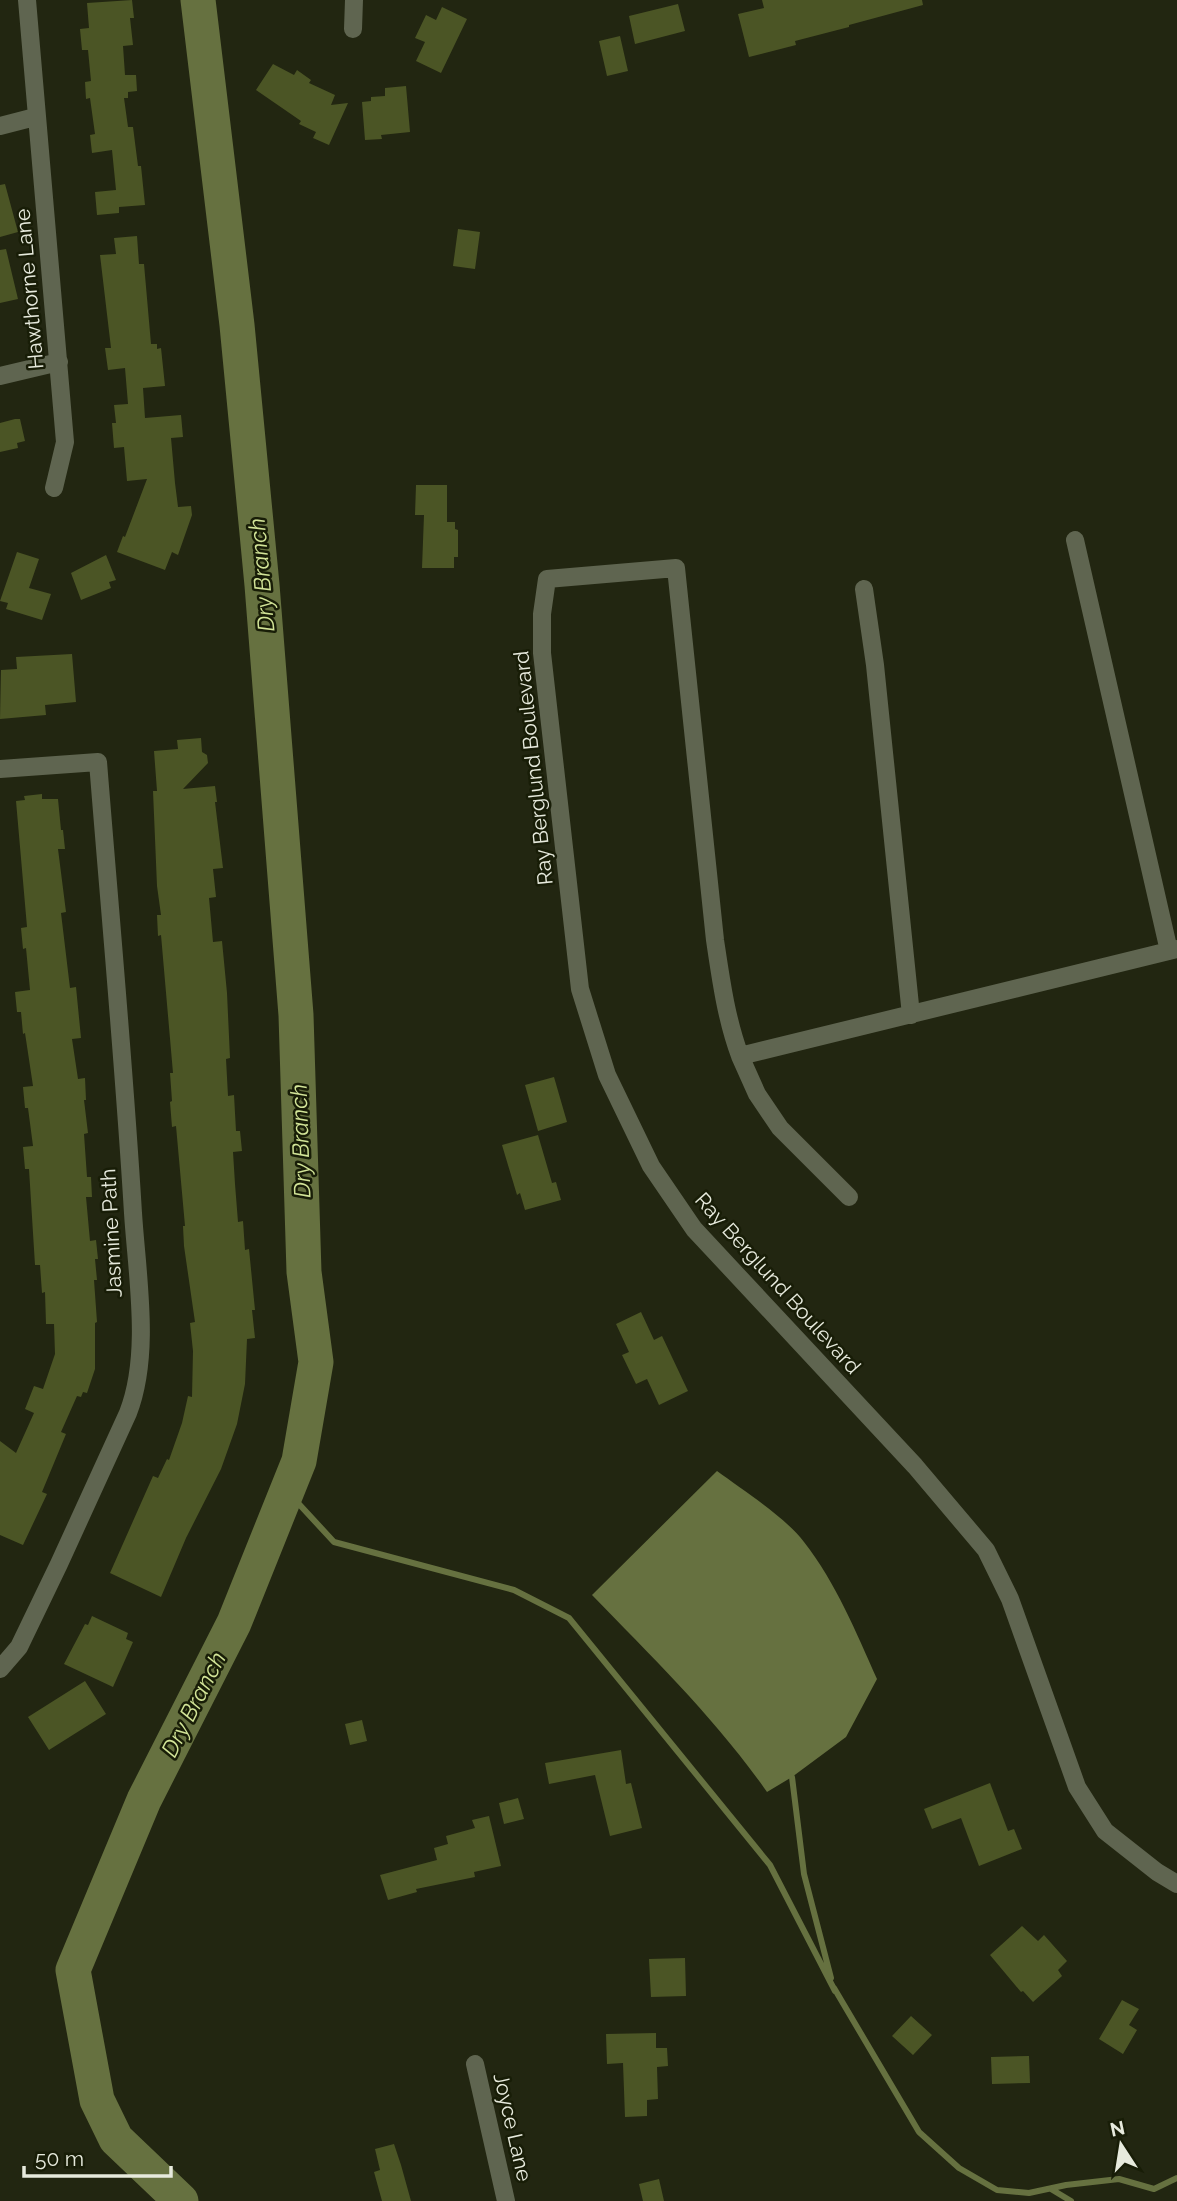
<svg xmlns="http://www.w3.org/2000/svg" width="1177" height="2201" font-family="Raleway,sans-serif">
  <style>
    .water { fill: #667140 }
    .lines { fill: none; stroke-linecap: round; stroke-linejoin: round }
    .stream { stroke: #667140; stroke-width: 6 }
    .river { stroke: #667140; stroke-width: 35 }
    .building { fill: #4b5525 }
    .minor { stroke: #5f6550; stroke-width: 18 }
    .labels { text-anchor: middle; dominant-baseline: central; stroke-width: 5; stroke-linejoin: round; paint-order: stroke }
    .street-label { font-size: 21px; fill: #e7eadd; stroke: #181d07 }
    .water-label { font-size: 23px; font-style: italic; fill: #d3e598; stroke: #181d07 }
  </style>
  <rect width="100%" height="100%" fill="#222611"/>
  <path class="water" d="M717 1471C743 1490 786 1518 804 1542 836 1583 856 1632 877 1679L846 1737 792 1777 767 1792C715 1718 654 1659 592 1595Z"/>
  <g class="lines">
    <path class="stream" d="M286 1490 334 1542 514 1590 569 1618 770 1865 835 1991
      M792 1777 804 1874 831 1978
      M834 1988 919 2132 959 2168 997 2190 1029 2193 1066 2185 1119 2179 1154 2189 1177 2178
      M1051 2189 1071 2201"/>
    <path class="river" d="M181 2201 116 2139 97 2100 73 1970 144 1800 234 1623 299 1461 316 1362 304 1272 296 1015 262 585 237 325 198 0"/>
  </g>
  <path class="building" d="M132 0 134 18H130L133 45 123 46 125 75H136L137 91 128 92V98H124L128 127H133L138 166H141L145 205 119 207V213L97 215 95 192 116 190 112 150 92 153 90 135 95 134 90 98 86 99 85 82 91 81 88 50H82L80 29 89 28 87 3Z
    M762 0H922L923 5 849 25V27L795 41 796 45 749 57 738 14 764 8Z
    M678 4 685 31 635 44 629 16Z
    M442 7 467 19 441 73 416 61 425 42 415 38 426 15 436 20Z
    M620 36 628 71 607 76 599 41Z
    M273 64 294 75 297 70 311 80 309 83 335 95 331 105 348 103 329 145 313 138 316 132 299 124 301 121 256 90Z
    M406 86 410 132 381 135 382 139 365 140 362 102 371 101V97L385 96V88Z
    M5 184 18 232 0 237V185Z
    M458 229 480 232 475 269 453 266Z
    M137 236 139 264H144L151 344H157V349L161 348 165 386 143 388 145 418 181 415 183 437 171 438 175 483 178 507 191 506 192 515 178 555 172 552 165 570 117 552 123 536 125 537 147 479 127 481 124 447 114 448 112 423H116L114 405 128 404 125 368 108 370 105 348H111L100 255 116 254 114 238Z
    M6 249 18 299 0 303V250Z
    M15 419H20L25 441 17 443 18 448 0 452V423Z
    M416 485H447V522H455V529L458 530V557H454V568H422L424 515H415Z
    M17 552 39 559 29 588 51 594 42 620 6 609 8 603 0 601Z
    M106 555 116 580 109 582 111 588 81 600 71 573Z
    M72 654 76 702 45 705 46 715 0 719 1 670 17 669 16 657Z
    M201 738 202 752 207 755 208 763 183 789 215 786 217 802H215L223 868 213 869 216 897 209 898 213 942 222 941 227 993 230 1058 226 1059 228 1096 234 1095 236 1131H240L242 1151 233 1152 235 1184 238 1222 243 1221 245 1250 249 1249 255 1310H252L255 1338 247 1339 245 1384 237 1424 221 1469 186 1538 161 1597 110 1573 153 1476 158 1478 167 1459 169 1460 182 1423 188 1396 192 1397 193 1351 190 1323 195 1322 184 1246 183 1226H185L176 1126 172 1127 170 1102 172 1101 170 1073H173L161 935 158 936 157 915H161L157 886 153 791H157L154 751 178 749 177 740Z
    M42 794V799H58L61 830H63L65 849H58L66 912 61 913 70 988 76 987 81 1038 72 1039 78 1079 85 1078 86 1100H84L88 1133 84 1134 87 1177H91L92 1197H86L90 1241 96 1240 98 1259H95L97 1280H94L97 1322 95 1323V1369L87 1393 83 1392 81 1397 77 1396 61 1432 66 1434 42 1492 47 1494 23 1545 0 1535V1441L16 1453 34 1413 25 1409 34 1386 43 1389 55 1354 54 1324H46L45 1292 42 1293 40 1265H35L29 1169H25L23 1147 33 1146 28 1108H25L23 1087 33 1086 25 1033 23 1034 21 1012H17L15 992 30 990 26 948 23 949 21 928 27 927 16 801 25 800 24 796Z
    M554 1077 567 1122 538 1131 525 1085Z
    M538 1135 552 1183 556 1182 561 1200 525 1210 520 1193 517 1195 502 1145Z
    M641 1312 654 1340 662 1336 688 1391 659 1405 647 1379 636 1384 622 1355 629 1352 616 1324Z
    M92 1616 128 1633 126 1639 133 1642 113 1687 64 1664 85 1624 88 1625Z
    M85 1681 106 1714 49 1750 28 1717Z
    M362 1720 367 1741 350 1745 345 1724Z
    M621 1750 626 1784 631 1783 642 1828 610 1836 595 1775 549 1784 545 1763Z
    M990 1783 1008 1831 1014 1829 1022 1849 979 1866 961 1818 932 1829 924 1809Z
    M518 1798 524 1819 504 1824 499 1803Z
    M489 1816 501 1866 474 1872 475 1877 416 1889 417 1892 388 1900 380 1875 437 1860 434 1848 448 1844 446 1836 475 1828 472 1820Z
    M1022 1926 1038 1941 1044 1935 1067 1961 1058 1970 1062 1976 1033 2002 1023 1991 1021 1992 990 1955Z
    M685 1958 686 1996 651 1997 649 1959Z
    M1122 2000 1139 2009 1129 2025 1137 2030 1123 2054 1099 2039Z
    M911 2016 932 2035 913 2055 892 2036Z
    M656 2033V2048H667L668 2066 657 2067 658 2099 647 2100V2116L625 2117 623 2063 607 2064 606 2034Z
    M1029 2056 1030 2083 992 2084 991 2057Z
    M394 2144 401 2165 411 2201H382L374 2172 380 2170 375 2149Z
    M659 2179 664 2201H643L639 2184Z"/>
  <g class="lines">
    <path class="minor" d="M27 0 65 442 54 488
      M353 29 354 0
      M0 126 35 117
      M0 376 59 362
      M1075 540 1169 951
      M864 589 875 665 911 1015
      M0 769 98 762C110 913 124 1063 133 1213 137 1276 151 1354 128 1413L59 1564 19 1647 0 1669
      M740 1056C726 1018 721 980 715 940L676 568 547 579 542 614V653L580 989 607 1075 651 1166 694 1229 915 1466 986 1550 1010 1599 1077 1787 1105 1831 1157 1872 1177 1884
      M849 1197 780 1128 757 1094 740 1056 1177 949
      M475 2064 506 2201"/>
  </g>
  <g class="labels">
    <g class="street-label">
      <text transform="translate(29 289) rotate(-95)">Hawthorne Lane</text>
      <text transform="translate(533 768) rotate(-96)">Ray Berglund Boulevard</text>
      <text transform="translate(111 1233) rotate(-93)">Jasmine Path</text>
      <text transform="translate(778 1283) rotate(48)">Ray Berglund Boulevard</text>
      <text transform="translate(513 2127) rotate(77)">Joyce Lane</text>
    </g>
    <g class="water-label">
      <text transform="translate(261 575) rotate(-95)">Dry Branch</text>
      <text transform="translate(300 1141) rotate(-92)">Dry Branch</text>
      <text transform="translate(193 1704) rotate(-63)">Dry Branch</text>
    </g>
  </g>
  <g transform="translate(1121 2145) rotate(348)" stroke="#181d07" stroke-width="5" paint-order="stroke">
  <path d="M0-5L12 26L0 18L-12 26Z" fill="#e7eadd"/>
  <text y="-10" font-size="19" font-weight="bold" text-anchor="middle" fill="#e7eadd">N</text>
  </g>
  <path d="M24 2166v10h147v-10" fill="none" stroke="#e7eadd" stroke-width="3.5"/>
  <text x="35" y="2166" font-size="21" fill="#e7eadd" stroke="#181d07" stroke-width="5" paint-order="stroke">50 m</text>
</svg>
